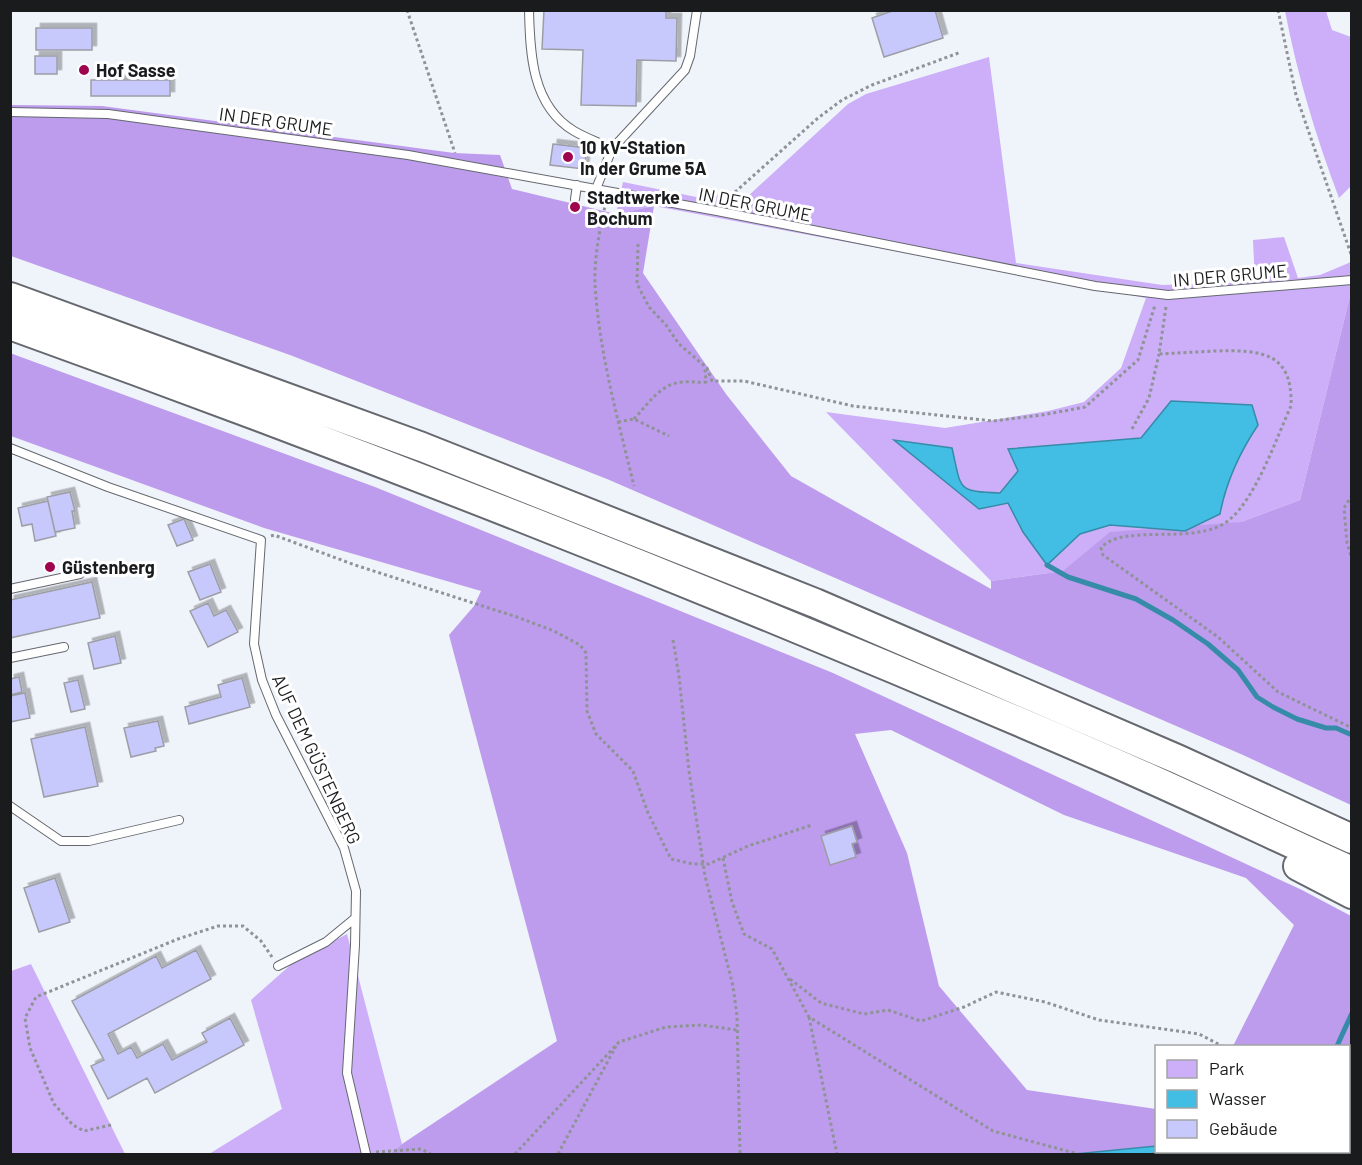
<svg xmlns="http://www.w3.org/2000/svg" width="1362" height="1165" font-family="Barlow,sans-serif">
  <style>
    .green { fill: #ccaff8 }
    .forest { fill: #bd9ced; fill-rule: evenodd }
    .water { fill: #42bde3; stroke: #368ca8; stroke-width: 1.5 }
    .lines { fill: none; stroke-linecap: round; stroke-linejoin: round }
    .stream { stroke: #368ca8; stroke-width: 5 }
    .building { fill: #c7c9fd; stroke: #9d9ea5; stroke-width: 1.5; filter: url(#shadow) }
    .lane-casing { stroke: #65686e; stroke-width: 10 }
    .highway-casing { stroke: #65686e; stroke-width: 32 }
    .path { stroke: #8f9297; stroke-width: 3; stroke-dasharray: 3 3; stroke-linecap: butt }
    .lane { stroke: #fff; stroke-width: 8 }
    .highway { stroke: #fff; stroke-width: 28 }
    .poi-dot { fill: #9e054e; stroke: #fff; stroke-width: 2 }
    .labels { text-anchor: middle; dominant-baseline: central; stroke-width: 6; stroke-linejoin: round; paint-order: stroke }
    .poi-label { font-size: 18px; font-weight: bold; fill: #1a1b1d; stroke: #fff; text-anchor: start }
    .street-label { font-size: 18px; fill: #1a1b1d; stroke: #fff }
  </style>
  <defs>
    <filter id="shadow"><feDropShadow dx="4.5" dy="-4.5" stdDeviation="0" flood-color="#0004"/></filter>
  </defs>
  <rect width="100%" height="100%" fill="#eff3fa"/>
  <path class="green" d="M1285 11H1326L1332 30 1351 37V186L1339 198C1316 137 1297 74 1285 11Z
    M989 57 1016 263 1162 285 1255 282 1253 240 1284 237 1298 278 1320 275 1351 262V292L1300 500 1241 522 1063 571 991 581 826 412 945 428 1048 411 1084 402 1121 368 1146 298 654 206 616 214 623 182 706 199 723 193 747 197 848 104 866 94Z
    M347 934 402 1144 390 1154H209L282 1109 251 1000 295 961Z
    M31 964 125 1154H11V971Z"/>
  <path class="forest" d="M11 105 102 106 454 153 500 155 512 189 616 214 654 206 643 273 726 394 791 476 991 589V581L1063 571 1110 532 1241 522 1300 500 1351 292V805L1243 755 607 479 290 355 11 256Z
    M10 353 375 487 833 673 1302 890 1351 916V1154H390L402 1144 557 1041 449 635 474 606 481 591 264 528 11 436ZM891 730 1064 815 1246 878 1294 925 1233 1046H1348V1152H1156V1109L1027 1090 939 986 907 853 855 734Z"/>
  <path class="water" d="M1171 401 1252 405 1258 425C1240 452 1226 482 1220 514L1185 531 1110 525 1080 534 1047 565 1023 532 1008 503 979 509 894 440 952 448C962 491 956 491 1000 493L1018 471 1008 449 1141 438Z
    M1156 1146V1152H1263L1264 1154H1075Z"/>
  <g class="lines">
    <path class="stream" d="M1047 565 1068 577 1136 599 1173 620 1208 644 1238 670 1257 697 1273 707 1297 719 1326 728H1336L1352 735
      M1337 1046 1352 1013"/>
  </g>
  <path class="building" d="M544 10H666V18H677L676 61 637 60 636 106 581 105 583 50 542 49Z
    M895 10H935L943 38 884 57 872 18Z
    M36 28H92V50H36Z
    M35 56H57V74H35Z
    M91 80H170V96H91Z
    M553 144 587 148 584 169 550 165Z
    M70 492 75 511H72L75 528 55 532 47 497Z
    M48 501 56 536 35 541 32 524 22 526 18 508Z
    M184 519 193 540 177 546 168 525Z
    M210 564 221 592 200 600 188 572Z
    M92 582 100 618 10 638V600Z
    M208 603 214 616 226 610 238 632 208 647 190 611Z
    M115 636 121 663 94 669 88 643Z
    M19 677 22 692 10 695V679Z
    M242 678 250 707 189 724 185 707 221 697 218 685Z
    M78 680 85 709 71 712 64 683Z
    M25 693 30 718 10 722V696Z
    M158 721 164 746 155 748 156 751 131 757 124 728Z
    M85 727 98 786 44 797 31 739Z
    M852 826 857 842 852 844 856 857 830 865 821 836Z
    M55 878 70 922 39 932 24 888Z
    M196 950 211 979 108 1034 118 1054 131 1047 137 1058 163 1044 172 1060 207 1042 202 1033 230 1018 244 1045 155 1093 147 1078 108 1099 91 1066 104 1060 72 1001 156 956 162 968Z"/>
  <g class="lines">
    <g class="lane-casing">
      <path id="lane" d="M529 10C530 54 532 106 574 131 586 138 600 143 612 149
        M10 112 108 114 408 155 717 211 1095 286 1168 295 1352 280
        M596 189 612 149 685 70 690 56 697 10
        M575 199 577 185
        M10 448 108 487 261 540 254 644 262 680 276 715 344 848 356 891 355 945 347 1073 366 1154
        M10 589 80 574
        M10 658 64 647
        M10 806 61 841H89L179 820
        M278 966 326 942 354 919"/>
    </g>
    <g class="highway-casing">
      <path id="highway" d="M10 297 422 447 815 603 1177 759 1352 839
        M10 325C380 458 746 603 1106 759 1189 795 1270 834 1352 871
        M1298 866 1352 894"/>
    </g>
    <path class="path" d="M407 10 455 153
      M1278 10 1296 95 1352 257
      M726 200 818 118 842 100 872 85 961 52
      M606 202C600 226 594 259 595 284 599 352 618 420 634 486
      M638 244 637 284 649 307 666 325 679 344 707 368 712 381H744L853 406 993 421 1042 415 1085 407 1138 360 1155 305
      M1166 307 1159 354C1178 353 1196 352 1215 351 1260 350 1293 351 1291 406 1276 439 1256 498 1229 520 1197 547 1123 522 1101 548L1103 555 1218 637 1278 692 1352 728
      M634 419C648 404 660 384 682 382 690 381 698 383 706 382L705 369 707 368
      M618 422 634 419 669 436
      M1132 429 1149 398 1159 354
      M1352 495 1344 508 1347 543 1352 560
      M271 536 274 535 355 565 517 617 554 631 580 645 586 653 587 711 596 734 633 771 648 813 671 859 693 864H709L748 846 812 825
      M673 640 679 676 689 771 705 876 733 986 737 1016 740 1154
      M723 858 732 902 744 934 772 949 809 1017 993 1131 1078 1154
      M790 979 821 1003 864 1014 888 1010 921 1021 964 1007 996 992 1045 1002 1099 1020 1199 1034 1222 1046
      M809 1017 837 1154
      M1348 1113 1352 1112
      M111 1125 84 1131 73 1125 54 1104 30 1048 25 1018 36 997 178 939 218 926H243L261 941 272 957
      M376 1152 421 1149 431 1154
      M515 1154 619 1042 666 1027 701 1025 737 1030
      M558 1154 616 1046
      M1152 1154 1180 1152"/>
    <use href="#lane" class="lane"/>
    <use href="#highway" class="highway"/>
  </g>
  <g class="poi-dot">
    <circle cx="84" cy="70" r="6"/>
    <circle cx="568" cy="157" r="6"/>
    <circle cx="575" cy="207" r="6"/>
    <circle cx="50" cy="567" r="6"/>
  </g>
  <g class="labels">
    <g class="poi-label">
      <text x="96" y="70">Hof Sasse</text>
      <text x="580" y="147">10 kV-Station<tspan x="580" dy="21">In der Grume 5A</tspan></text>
      <text x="587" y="197">Stadtwerke<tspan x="587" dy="21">Bochum</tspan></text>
      <text x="62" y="567">Güstenberg</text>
    </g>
    <g class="street-label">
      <text transform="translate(276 121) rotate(8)">IN DER GRUME</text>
      <text transform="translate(755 204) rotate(11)">IN DER GRUME</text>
      <text transform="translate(1230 275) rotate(-5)">IN DER GRUME</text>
      <text transform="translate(317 759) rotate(65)">AUF DEM GÜSTENBERG</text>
    </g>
  </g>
  <rect width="1362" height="1165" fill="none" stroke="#1a1b1d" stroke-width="24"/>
  <rect x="1155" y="1045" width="195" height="108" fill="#ffffff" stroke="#a3a4a5" stroke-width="1.5"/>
  <rect x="1167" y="1060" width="30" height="18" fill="#ccaff8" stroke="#a3a4a5" stroke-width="1.5"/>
  <text x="1209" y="1075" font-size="18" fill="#1a1b1d">Park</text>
  <rect x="1167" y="1090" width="30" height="18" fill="#42bde3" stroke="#a3a4a5" stroke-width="1.5"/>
  <text x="1209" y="1105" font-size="18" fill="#1a1b1d">Wasser</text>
  <rect x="1167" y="1120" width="30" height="18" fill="#c7c9fd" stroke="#a3a4a5" stroke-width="1.5"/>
  <text x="1209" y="1135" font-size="18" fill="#1a1b1d">Gebäude</text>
</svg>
